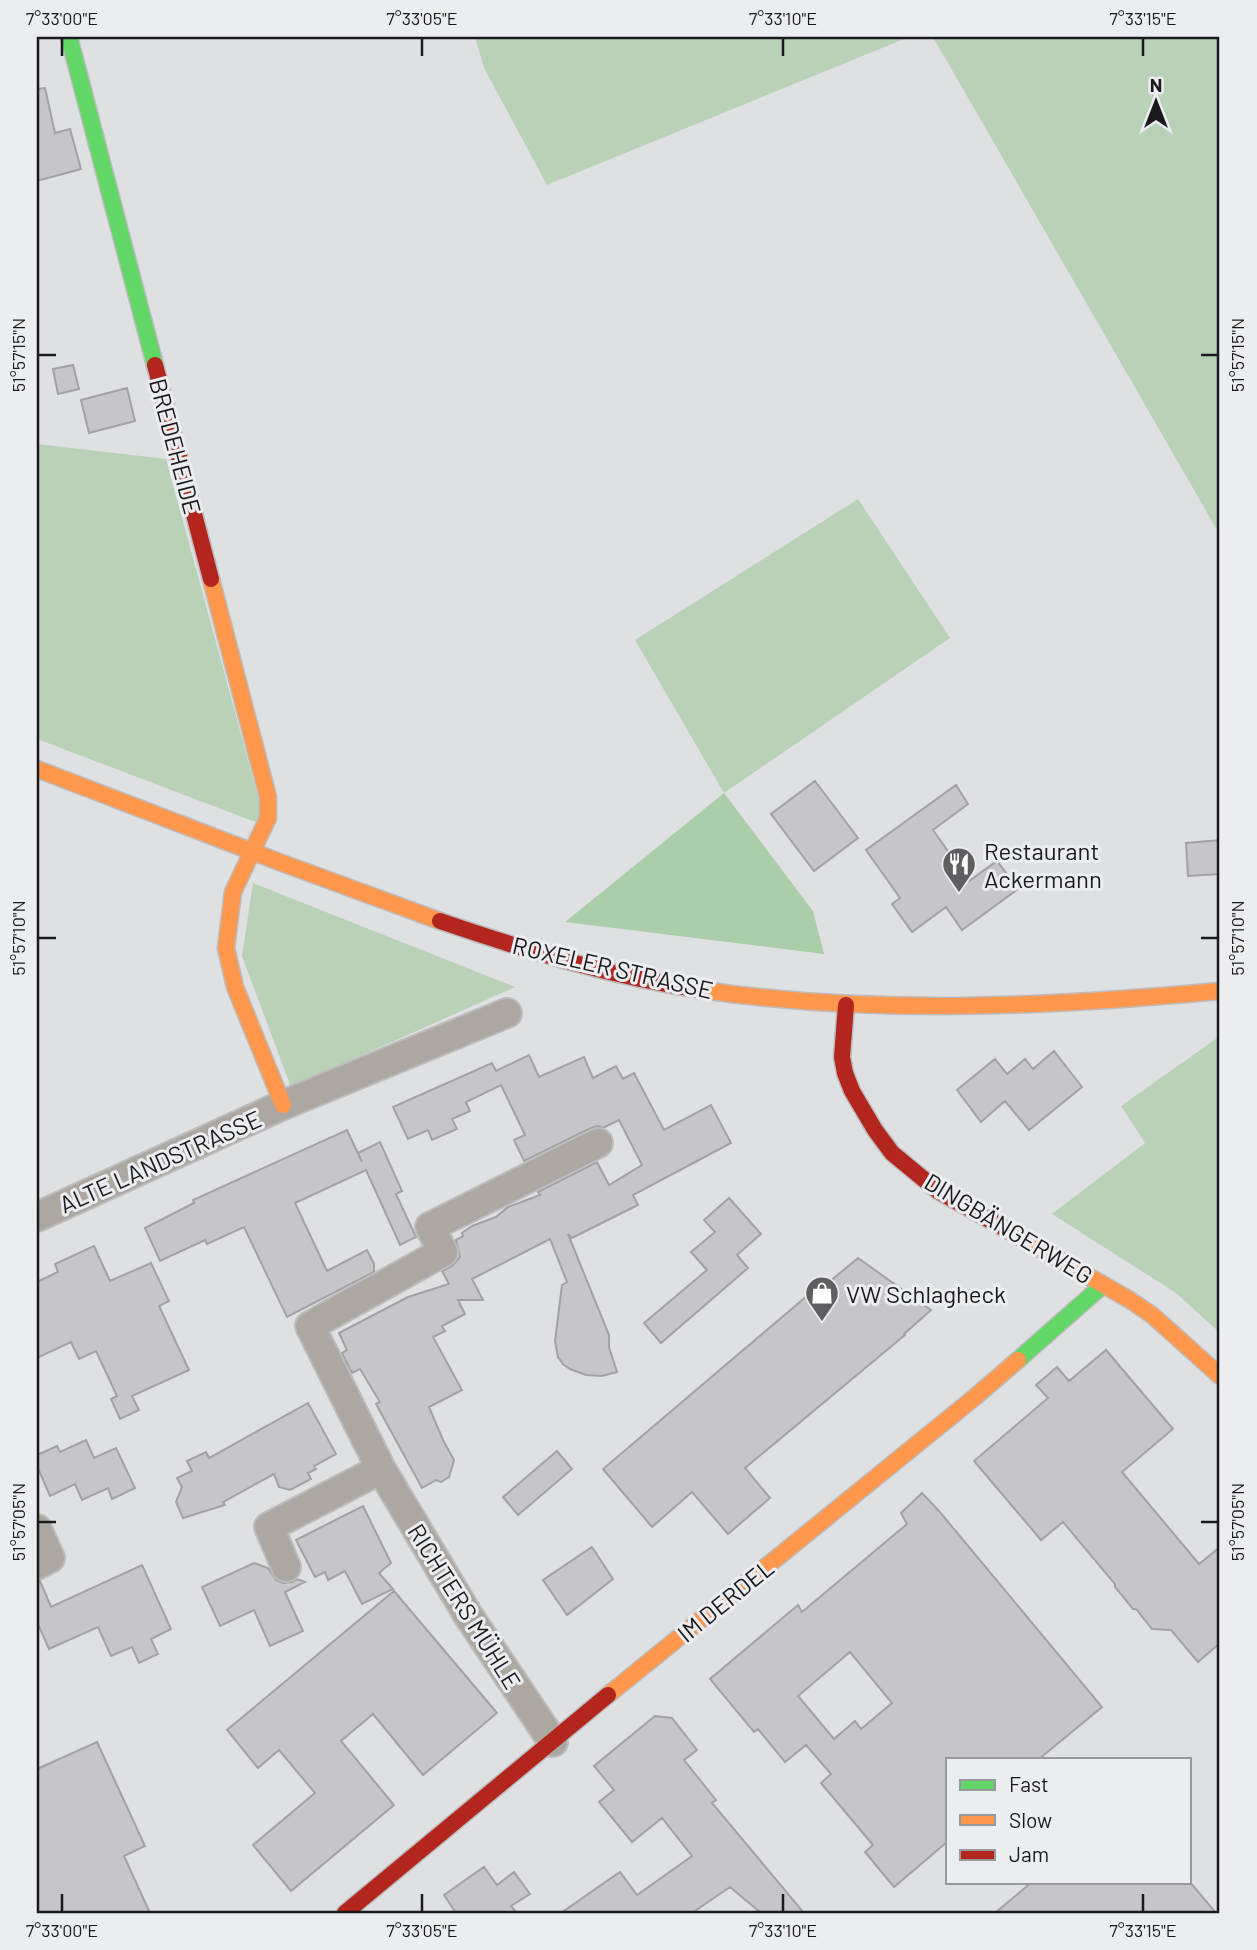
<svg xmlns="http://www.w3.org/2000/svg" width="1257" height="1950" font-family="Barlow,sans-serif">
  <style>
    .green { fill: #b8d1b7 }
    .forest { fill: #aacea8 }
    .building { fill: #c6c6c8; stroke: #a2a2a4; stroke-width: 2; fill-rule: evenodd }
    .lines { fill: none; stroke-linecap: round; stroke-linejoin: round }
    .street-casing { stroke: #bcbcbe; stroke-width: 32 }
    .fast-casing { stroke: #bcbcbe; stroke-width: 19 }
    .slow-casing { stroke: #bcbcbe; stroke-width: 19 }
    .jam-casing { stroke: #bcbcbe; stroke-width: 19 }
    .street { stroke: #aca8a1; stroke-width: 28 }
    .fast { stroke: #63d668; stroke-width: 16 }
    .slow { stroke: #ff974d; stroke-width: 16 }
    .jam { stroke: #b3261e; stroke-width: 16 }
    .ticks { fill: none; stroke: #1a1a1c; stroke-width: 2.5 }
    .labels { text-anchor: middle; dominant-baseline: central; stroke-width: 6; stroke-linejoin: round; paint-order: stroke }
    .street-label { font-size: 24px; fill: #1a1a1c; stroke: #ecedf0 }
    .poi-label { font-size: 24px; fill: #1a1a1c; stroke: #ecedf0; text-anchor: start }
    .neatline { fill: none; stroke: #1a1a1c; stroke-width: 2.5 }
    .ticks-label { font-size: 18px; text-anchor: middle; fill: #1a1a1c }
  </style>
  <rect width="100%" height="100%" fill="#dfe0e2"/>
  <path class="green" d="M475 37H909L547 185 484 68Z
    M933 37H1220V535Z
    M37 444 166 459 266 826 37 739Z
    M858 499 950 638 724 793 635 640Z
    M253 883 515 987 291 1087 242 956Z
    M1220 1036V1331L1219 1332 1176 1293 1052 1214 1145 1143 1121 1106Z"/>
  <path class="forest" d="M724 793 813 911 824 954 565 922Z"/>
  <path class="building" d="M45 88 55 133 70 129 81 169 37 181V89Z
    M73 365 79 389 58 394 53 369Z
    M127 388 135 421 89 433 81 400Z
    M815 781 858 838 814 871 771 814Z
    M956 785 968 804 933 830 969 881 997 861 1018 889 962 930 946 907 912 932 892 904 900 898 866 850Z
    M1220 840V874L1188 876 1186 843Z
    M1054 1051 1082 1087 1029 1130 1005 1101 981 1122 957 1090 995 1059 1007 1074 1025 1059 1033 1069Z
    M529 1055 539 1077 584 1057 593 1078 616 1066 623 1079 634 1073 664 1130 711 1105 731 1143 633 1195 638 1205 572 1238 568 1234 609 1335V1347L617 1372 602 1376 586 1375 570 1369 563 1364 558 1357 555 1341 562 1285 567 1282 550 1239 472 1279 483 1300H458L465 1314 442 1326 445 1331 433 1337 462 1390 429 1407 443 1440 454 1460 449 1477 441 1482 436 1480 422 1488 376 1404 380 1402 360 1369 352 1373 342 1353 347 1350 339 1333 408 1297 449 1284 442 1271 452 1266 460 1257 456 1240 463 1236 462 1233 472 1226 496 1217 508 1207 540 1195 538 1192 597 1162 609 1185 642 1165 619 1120 603 1128 598 1126 591 1128 524 1161 514 1140 525 1135 501 1085 466 1102 470 1111 452 1119 457 1129 432 1140 428 1130 408 1139 393 1107 492 1063 496 1071Z
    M347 1130 362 1162 358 1153 380 1142 402 1191 396 1194 416 1237 400 1245 366 1170 295 1203 327 1271 367 1250 374 1264V1272L287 1317 244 1227 207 1244 205 1240 160 1261 145 1228 194 1203 193 1200Z
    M729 1198 761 1234 737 1255 748 1268 661 1343 644 1323 707 1270 691 1252 715 1232 704 1220Z
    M94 1246 110 1281 151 1263 169 1301 159 1306 189 1370 132 1396 139 1410 120 1419 111 1399 117 1396 96 1351 79 1359 71 1342 37 1358V1282L58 1272 55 1264Z
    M858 1258 931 1310 904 1334 905 1335 745 1468 770 1498 728 1534 692 1492 652 1527 603 1469 814 1290 816 1293Z
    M1106 1350 1173 1429 1122 1472 1199 1564 1220 1547V1643L1198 1662 1171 1630 1152 1629 1136 1609H1133L1115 1587V1584L1063 1522 1041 1540 974 1461 1048 1398 1036 1385 1057 1367 1069 1381Z
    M308 1403 336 1454 314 1466 316 1469 308 1473 311 1479 290 1490 279 1487 274 1474 223 1502 225 1505 183 1518 176 1502 182 1487 177 1478 192 1471 187 1461 206 1452 209 1458Z
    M86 1440 94 1458 116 1448 135 1488 112 1499 108 1488 82 1500 75 1484 50 1496 37 1466V1455L57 1446 60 1452Z
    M557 1451 572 1469 518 1515 503 1497Z
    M922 1493 939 1511 1102 1707 1039 1759H947V1842L894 1887 865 1852 873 1845 821 1783 831 1774 806 1745 785 1762 758 1729 754 1732 710 1679 798 1605 802 1612 907 1524 901 1513ZM850 1652 892 1703 861 1729 855 1721 834 1739 798 1696Z
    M363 1506 391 1563 379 1573 393 1589 362 1604 345 1571 328 1580 325 1572 315 1577 296 1540Z
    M592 1547 613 1579 567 1615 543 1580Z
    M254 1563 268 1568 276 1580 283 1583 292 1582 297 1579 305 1582 285 1592 303 1631 270 1646 254 1610 220 1626 202 1587Z
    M142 1565 171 1629 151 1639 158 1654 139 1663 132 1647 111 1656 98 1627 49 1649 37 1622V1582L40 1581 51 1607Z
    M394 1591 497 1713 423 1775 373 1714 341 1741 394 1805 291 1891 253 1845 315 1793 279 1750 258 1768 227 1730Z
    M655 1716 672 1718 697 1750 684 1760 716 1800 712 1803 804 1913H761L730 1887 692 1913H561L620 1872 637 1895 692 1856 662 1818 632 1842 599 1802 614 1790 594 1766Z
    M97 1742 145 1846 124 1856 150 1913H37V1769Z
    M484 1867 497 1885 514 1872 530 1894 511 1906 517 1913H456L444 1895Z
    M1032 1882H1190L1216 1913H995Z"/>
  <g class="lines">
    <g class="street-casing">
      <path id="street" d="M37 1217 283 1105 507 1013
        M37 1529 50 1558 37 1565
        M286 1567 269 1527 381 1469
        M553 1742 468 1615 381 1469 310 1326 443 1252 430 1227 598 1143"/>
    </g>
    <g class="fast-casing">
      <path id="fast" d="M69 37 155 365
        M1018 1360 1103 1285"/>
    </g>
    <g class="slow-casing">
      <path id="slow" d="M211 579 268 797V818L233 892 226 948 235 987 283 1105
        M37 769 282 863 440 921
        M702 990C874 1015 1047 1007 1220 991
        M1009 1231 1130 1300 1152 1315 1220 1376
        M608 1695 975 1397 1018 1360"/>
    </g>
    <g class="jam-casing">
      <path id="jam" d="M155 365 211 579
        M440 921C525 950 612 977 702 990
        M846 1005 842 1057 845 1073 852 1091 875 1130 892 1153 938 1191 1009 1231
        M345 1913 608 1695"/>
    </g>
    <use href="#street" class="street"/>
    <use href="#fast" class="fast"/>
    <use href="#slow" class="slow"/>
    <use href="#jam" class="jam"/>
  </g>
  <path class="ticks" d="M62 38V56M422 38V56M783 38V56M1143 38V56M38 355H56M1201 355H1218M38 938H56M1201 938H1218M38 1522H56M1201 1522H1218M62 1894V1912M422 1894V1912M783 1894V1912M1143 1894V1912"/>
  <defs>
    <g id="restaurant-pin" transform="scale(1.75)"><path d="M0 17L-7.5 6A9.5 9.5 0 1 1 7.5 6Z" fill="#5f5f61" stroke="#ecedf0"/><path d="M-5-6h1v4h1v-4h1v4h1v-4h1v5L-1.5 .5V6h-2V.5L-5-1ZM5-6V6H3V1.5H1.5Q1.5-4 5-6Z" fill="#fff"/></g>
    <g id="shop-pin" transform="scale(1.75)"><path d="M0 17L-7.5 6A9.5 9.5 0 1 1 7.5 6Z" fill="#5f5f61" stroke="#ecedf0"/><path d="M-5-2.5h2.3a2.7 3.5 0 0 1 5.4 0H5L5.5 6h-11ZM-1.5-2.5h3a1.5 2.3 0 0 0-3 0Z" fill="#fff"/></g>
  </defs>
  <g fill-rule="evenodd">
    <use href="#restaurant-pin" x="959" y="864"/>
    <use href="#shop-pin" x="822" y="1293"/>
  </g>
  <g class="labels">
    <g class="street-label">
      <text transform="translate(176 446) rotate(75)">BREDEHEIDE</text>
      <text transform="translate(613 967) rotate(13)">ROXELER STRASSE</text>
      <text transform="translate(160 1161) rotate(-24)">ALTE LANDSTRASSE</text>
      <text transform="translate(1009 1228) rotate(31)">DINGBÄNGERWEG</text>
      <text transform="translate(725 1600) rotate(-39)">IM DERDEL</text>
      <text transform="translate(465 1606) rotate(58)">RICHTERS MÜHLE</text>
    </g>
    <g class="poi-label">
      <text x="984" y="850">Restaurant<tspan x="984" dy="28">Ackermann</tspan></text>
      <text x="846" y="1293">VW Schlagheck</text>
    </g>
  </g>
  <rect width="1257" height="1950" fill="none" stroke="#ecedf0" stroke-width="77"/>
  <rect x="946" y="1758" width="245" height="126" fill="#ecedf0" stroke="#98999b" stroke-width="2"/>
  <rect x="960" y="1780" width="35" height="10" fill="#63d668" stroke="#98999b" stroke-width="2"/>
  <text x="1009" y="1792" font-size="21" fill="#1a1a1c">Fast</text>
  <rect x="960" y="1815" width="35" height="10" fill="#ff974d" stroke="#98999b" stroke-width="2"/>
  <text x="1009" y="1828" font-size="21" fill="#1a1a1c">Slow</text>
  <rect x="960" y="1850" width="35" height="10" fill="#b3261e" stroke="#98999b" stroke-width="2"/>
  <text x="1009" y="1862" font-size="21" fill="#1a1a1c">Jam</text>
  <g transform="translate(1156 102)" stroke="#ecedf0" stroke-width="5" paint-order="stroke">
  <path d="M0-5L12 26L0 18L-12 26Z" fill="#1a1a1c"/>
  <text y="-10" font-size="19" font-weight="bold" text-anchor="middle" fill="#1a1a1c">N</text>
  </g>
  <rect x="38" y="38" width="1180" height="1874" class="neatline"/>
  <g class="ticks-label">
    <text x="62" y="25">7°33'00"E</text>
    <text x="422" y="25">7°33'05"E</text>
    <text x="783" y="25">7°33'10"E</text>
    <text x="1143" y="25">7°33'15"E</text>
    <text transform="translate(19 355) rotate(-90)" y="6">51°57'15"N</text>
    <text transform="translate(1238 355) rotate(-90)" y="6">51°57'15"N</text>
    <text transform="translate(19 938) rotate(-90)" y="6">51°57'10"N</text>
    <text transform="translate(1238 938) rotate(-90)" y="6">51°57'10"N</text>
    <text transform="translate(19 1522) rotate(-90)" y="6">51°57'05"N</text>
    <text transform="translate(1238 1522) rotate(-90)" y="6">51°57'05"N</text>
    <text x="62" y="1937">7°33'00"E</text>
    <text x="422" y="1937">7°33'05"E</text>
    <text x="783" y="1937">7°33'10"E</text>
    <text x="1143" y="1937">7°33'15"E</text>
  </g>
</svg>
